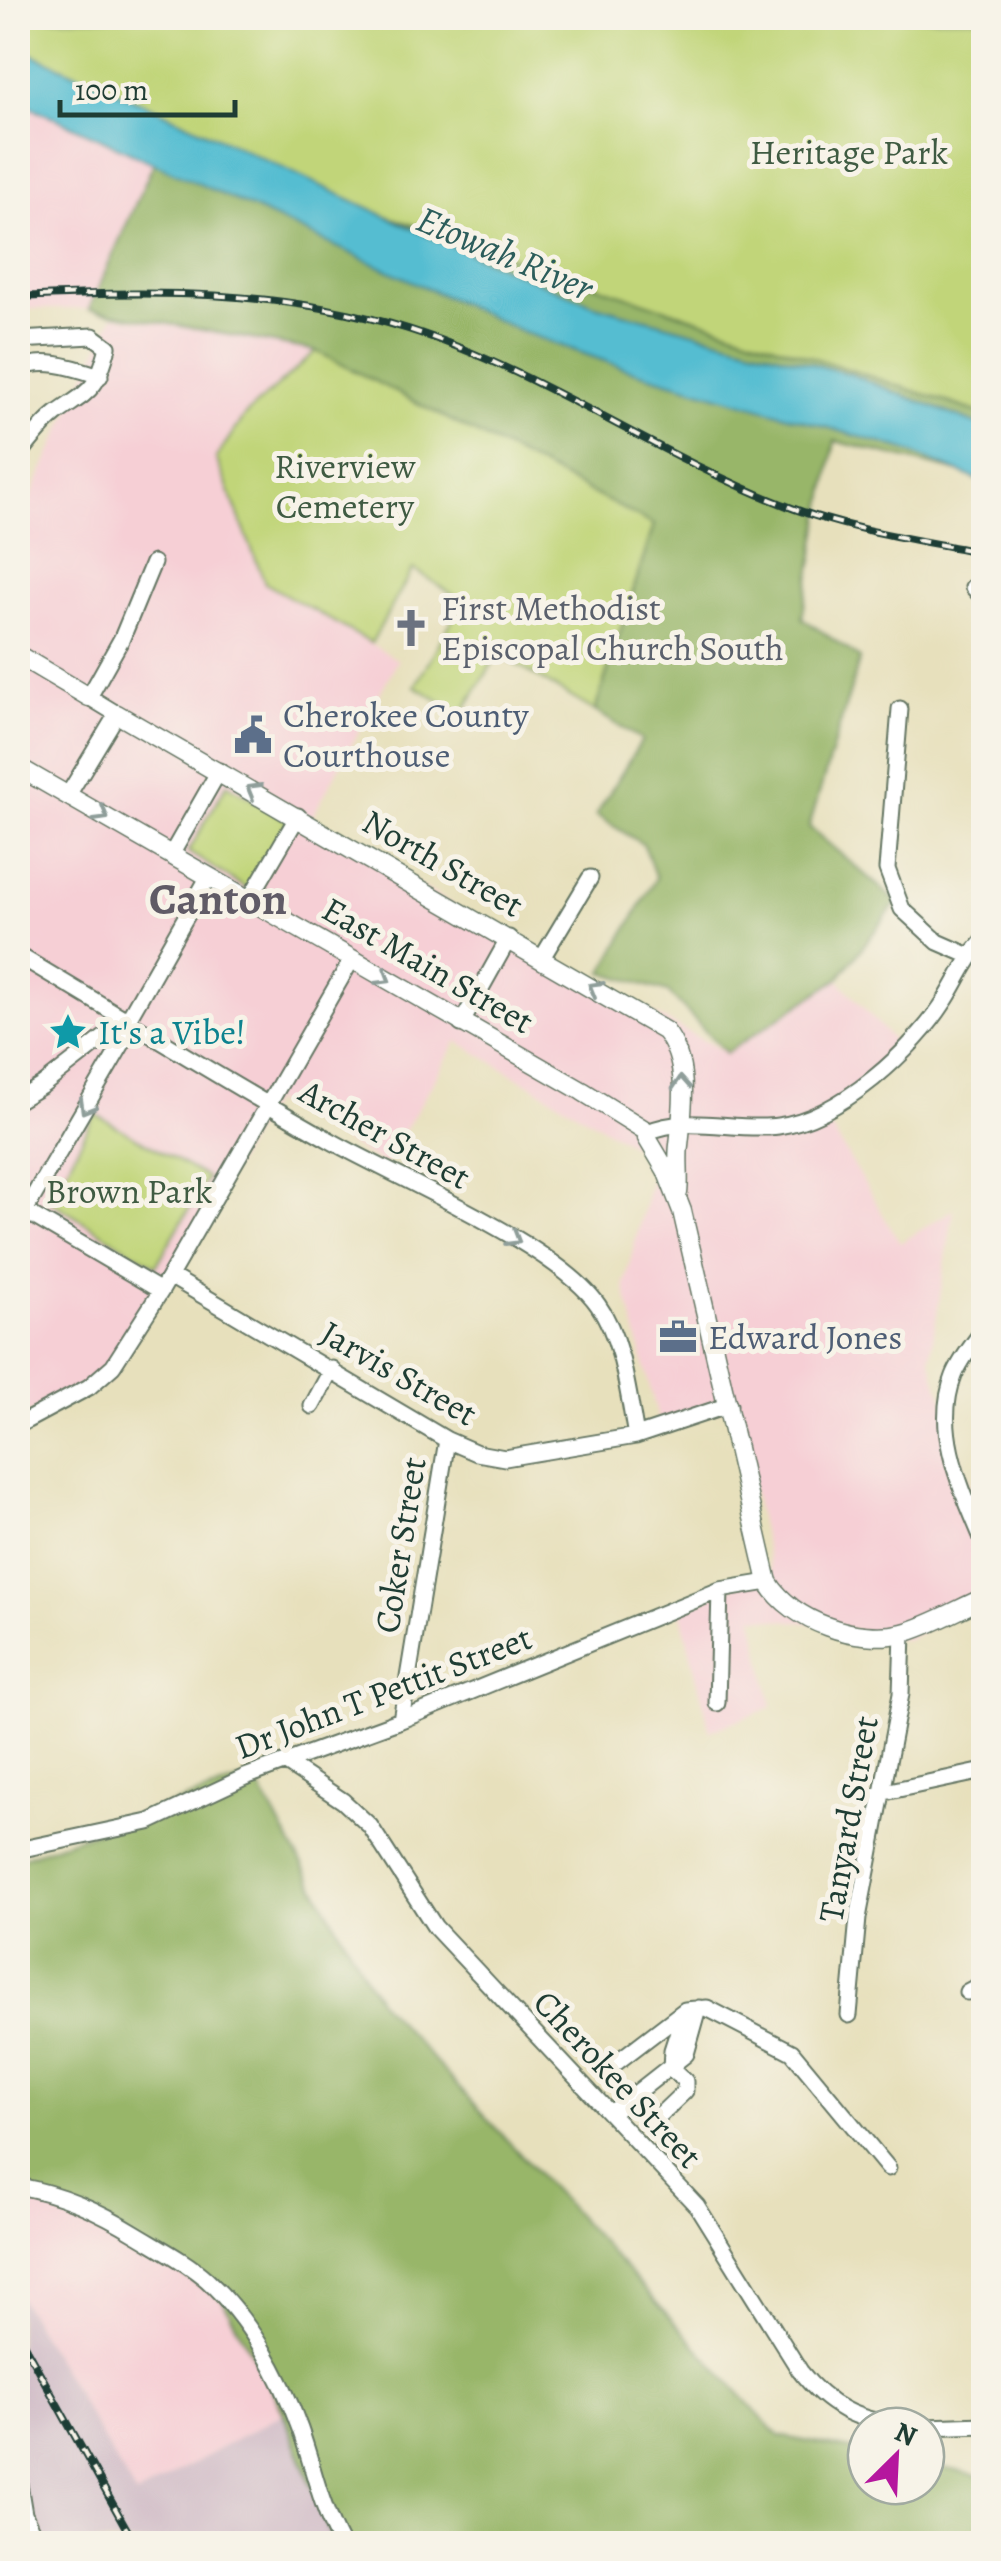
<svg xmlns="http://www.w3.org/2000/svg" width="1001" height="2561" font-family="Alegreya,serif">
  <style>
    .built { fill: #f6cfd5 }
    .industrial { fill: #d1bdc8 }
    .green { fill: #c1d579; stroke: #708956; stroke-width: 2.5 }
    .forest { fill: #98b669; stroke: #5c7a4e; stroke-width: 2.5 }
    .water { fill: #54bdd1; stroke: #3a7d82; stroke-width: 2.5 }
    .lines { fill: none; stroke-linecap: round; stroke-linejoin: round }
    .minor-casing { stroke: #657664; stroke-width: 19 }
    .major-casing { stroke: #657664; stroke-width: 21 }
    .minor { stroke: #fff; stroke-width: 15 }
    .major { stroke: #fff; stroke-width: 18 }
    .rail-casing { stroke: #1f3d34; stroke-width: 8 }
    .rail { stroke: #f7f3e8; stroke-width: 4; stroke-dasharray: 11; stroke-linecap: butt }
    .oneway { stroke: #8f9e9a }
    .labels { text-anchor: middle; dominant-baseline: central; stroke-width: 10; stroke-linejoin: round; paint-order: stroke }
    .park-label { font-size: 35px; fill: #3f5b42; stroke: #f7f3e8 }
    .worship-label { font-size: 35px; fill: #5b616d; stroke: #f7f3e8; text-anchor: start }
    .service-label { font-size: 35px; fill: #4e5e75; stroke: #f7f3e8; text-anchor: start }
    .street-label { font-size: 35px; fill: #1f3d34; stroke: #f7f3e8 }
    .culture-label { font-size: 35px; fill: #0d838f; stroke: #f7f3e8; text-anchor: start }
    .water-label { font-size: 38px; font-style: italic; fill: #2c5d5b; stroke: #f7f3e8 }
    .district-label { font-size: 45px; font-weight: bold; fill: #605b66; stroke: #f7f3e8 }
  </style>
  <rect width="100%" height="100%" fill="#f7f3e8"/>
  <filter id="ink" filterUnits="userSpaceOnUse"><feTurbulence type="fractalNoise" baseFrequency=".01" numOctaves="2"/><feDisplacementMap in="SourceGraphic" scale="20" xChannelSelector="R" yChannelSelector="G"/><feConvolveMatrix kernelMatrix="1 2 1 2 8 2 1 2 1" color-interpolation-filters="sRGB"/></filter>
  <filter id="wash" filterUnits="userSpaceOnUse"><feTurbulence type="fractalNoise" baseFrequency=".0048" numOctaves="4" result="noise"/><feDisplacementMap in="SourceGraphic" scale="40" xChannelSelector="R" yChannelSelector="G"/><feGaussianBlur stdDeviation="2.25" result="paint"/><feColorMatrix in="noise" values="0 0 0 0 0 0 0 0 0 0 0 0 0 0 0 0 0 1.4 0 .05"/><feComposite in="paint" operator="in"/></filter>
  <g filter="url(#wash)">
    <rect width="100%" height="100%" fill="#e7e0bc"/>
    <path class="built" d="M18 94 163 142 89 309H18Z
      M113 316 316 351 244 416 265 583 398 660 310 821 490 927 725 1052 837 978 905 1054 825 1118 900 1243 954 1209 930 1358 983 1529V1600L906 1640 836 1626 753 1617 772 1707 710 1731 680 1610 771 1571 734 1406 660 1427 624 1285 656 1159 457 1041 385 1165 272 1101 110 1382 18 1417V525Z
      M18 2196 92 2216 222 2299 283 2413 136 2496 18 2295Z"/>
    <path class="industrial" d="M18 2295 136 2496 283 2413 334 2543H18Z"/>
    <path class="green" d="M18 18H983V414L18 94Z
      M316 351 654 525 595 711 498 654 462 714 415 686 463 601 413 569 371 643 265 583 216 458 244 416Z
      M227 784 288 820 247 889 188 852Z
      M95 1114 207 1178 156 1266 50 1201Z"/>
    <path class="forest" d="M163 142 983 414V484L967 474 835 441 802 618 860 658 809 827 897 902 838 979 726 1053 668 992 603 972 656 878 644 845 596 815 642 740 595 711 654 525 316 351 89 309Z
      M253 1776 379 2001 779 2436 866 2453V2486H926V2465L983 2476V2543H334L282 2409 222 2299 92 2216 18 2196V1859Z"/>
    <path class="water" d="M18 48 161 111 437 240 595 305 850 374 976 424 983 427V482L905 450 627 369 525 333 18 101Z"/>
  </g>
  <g filter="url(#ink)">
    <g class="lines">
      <g class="minor-casing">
        <path id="minor" d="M18 340 93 336 108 347C96 392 91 389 56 414 41 426 29 442 18 457
          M18 370C42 356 75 368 100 376
          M973 587 984 599
          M900 709 887 869 902 909 938 942 970 956
          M68 795 117 714 89 697 122 638 153 563
          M171 855 219 771
          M249 900 298 816
          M18 955C123 1017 226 1082 333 1142 401 1180 556 1245 598 1305 623 1340 628 1394 636 1436
          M542 958 590 878
          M461 1024 509 938
          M18 1100 43 1085 128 1019
          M648 1132C687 1114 737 1132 778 1126 840 1118 914 1050 946 999 959 978 967 958 984 940
          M18 1207 161 1291
          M25 1211 123 1042 128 1019 209 876
          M170 1276 447 1440 477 1453 505 1458 636 1436 729 1405
          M984 1329C974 1343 960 1360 954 1376 932 1431 963 1492 984 1543
          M312 1406 332 1369
          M18 1425 89 1387 113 1366 161 1291 352 959
          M717 1703 720 1590
          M401 1720 447 1440
          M286 1763 343 1801 370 1826 435 1927 697 2206 800 2371C828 2407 856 2420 901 2426
          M880 1793 984 1771
          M18 1850 149 1822 245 1777 401 1720 720 1590 768 1582
          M967 1992 984 1983
          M685 2010 707 2008 792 2052 888 2168
          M849 2015 858 1918 901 1694 903 1633
          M613 2065 685 2010
          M671 2068 672 2050 685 2010
          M611 2113 686 2054 699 2008
          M661 2114 685 2091V2081L671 2068
          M18 2186C62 2194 98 2210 137 2234 160 2248 187 2262 207 2280 249 2318 281 2376 300 2429 314 2469 320 2505 341 2544
          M926 2427 984 2425
          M18 2478 24 2514 37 2544"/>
      </g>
      <g class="major-casing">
        <path id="major" d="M18 655 89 697
          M117 714 665 1031C690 1062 683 1108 679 1145 677 1161 680 1177 678 1193
          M18 767 582 1091 648 1132 647 1138 666 1170 682 1211 768 1582C792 1622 858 1644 903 1633 930 1626 958 1609 984 1598"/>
      </g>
      <use href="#minor" class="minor"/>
      <use href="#major" class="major"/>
      <g class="rail-casing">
        <path id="rail" d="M18 297C148 290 282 289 408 329 543 372 660 458 792 508 853 531 920 540 984 553
          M18 2334 135 2544"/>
      </g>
      <use href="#rail" class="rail"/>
    </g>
    <defs><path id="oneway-chevron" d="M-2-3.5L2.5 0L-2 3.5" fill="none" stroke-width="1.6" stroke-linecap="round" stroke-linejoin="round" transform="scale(2.5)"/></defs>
    <g class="oneway">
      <use href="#oneway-chevron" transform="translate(253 790) rotate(-150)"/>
      <use href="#oneway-chevron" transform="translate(102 815) rotate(30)"/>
      <use href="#oneway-chevron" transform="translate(384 978) rotate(31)"/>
      <use href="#oneway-chevron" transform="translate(595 988) rotate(-150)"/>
      <use href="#oneway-chevron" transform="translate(681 1083) rotate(-94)"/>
      <use href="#oneway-chevron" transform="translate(86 1107) rotate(120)"/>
      <use href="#oneway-chevron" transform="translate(514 1239) rotate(31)"/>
    </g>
  </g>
  <defs>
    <g id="church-bare" transform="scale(3)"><path d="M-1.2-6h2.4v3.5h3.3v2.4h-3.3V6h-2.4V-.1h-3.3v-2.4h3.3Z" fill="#6b7280" stroke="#f7f3e8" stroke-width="2.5" paint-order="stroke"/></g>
    <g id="civic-bare" transform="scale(3)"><path d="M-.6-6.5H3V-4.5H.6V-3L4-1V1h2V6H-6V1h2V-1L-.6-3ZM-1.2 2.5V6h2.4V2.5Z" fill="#5c6f8a" stroke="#f7f3e8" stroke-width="2.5" paint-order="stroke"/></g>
    <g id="sight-bare" transform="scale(3)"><path d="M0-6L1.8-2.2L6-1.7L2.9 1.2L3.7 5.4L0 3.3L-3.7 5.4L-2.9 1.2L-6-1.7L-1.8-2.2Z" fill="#0f9aa8" stroke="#f7f3e8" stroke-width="2.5" paint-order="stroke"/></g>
    <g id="office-bare" transform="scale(3)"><path d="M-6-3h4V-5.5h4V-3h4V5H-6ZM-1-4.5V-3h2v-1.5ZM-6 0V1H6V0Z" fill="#5c6f8a" stroke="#f7f3e8" stroke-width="2.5" paint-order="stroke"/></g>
  </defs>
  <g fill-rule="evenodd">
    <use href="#church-bare" x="411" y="628"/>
    <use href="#civic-bare" x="253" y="735"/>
    <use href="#sight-bare" x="68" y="1032"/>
    <use href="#office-bare" x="678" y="1337"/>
  </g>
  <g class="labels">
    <g class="park-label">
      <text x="849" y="152">Heritage Park</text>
      <text x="345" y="466">Riverview<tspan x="345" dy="40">Cemetery</tspan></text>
      <text x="129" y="1191">Brown Park</text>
    </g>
    <g class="worship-label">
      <text x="441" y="608">First Methodist<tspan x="441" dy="40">Episcopal Church South</tspan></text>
    </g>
    <g class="service-label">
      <text x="283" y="715">Cherokee County<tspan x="283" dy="40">Courthouse</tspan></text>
      <text x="708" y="1337">Edward Jones</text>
    </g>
    <g class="street-label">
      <text transform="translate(443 863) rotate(30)">North Street</text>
      <text transform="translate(428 965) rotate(30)">East Main Street</text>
      <text transform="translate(385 1134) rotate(29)">Archer Street</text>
      <text transform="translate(399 1373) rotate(30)">Jarvis Street</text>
      <text transform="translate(400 1545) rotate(-81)">Coker Street</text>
      <text transform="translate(383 1692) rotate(-21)">Dr John T Pettit Street</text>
      <text transform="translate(848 1819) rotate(-80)">Tanyard Street</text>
      <text transform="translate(618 2079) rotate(47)">Cherokee Street</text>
    </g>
    <g class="culture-label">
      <text x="98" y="1032">It's a Vibe!</text>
    </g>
    <g class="water-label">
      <text transform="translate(505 253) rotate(23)">Etowah River</text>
    </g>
    <g class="district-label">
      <text x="218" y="899">Canton</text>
    </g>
  </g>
  <rect width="1001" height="2561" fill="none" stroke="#f7f3e8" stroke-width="60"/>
  <g transform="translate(896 2456) rotate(24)"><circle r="48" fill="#f7f3e8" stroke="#a1aaa0" stroke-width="2.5"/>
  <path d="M0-8L18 38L0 25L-18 38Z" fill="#b5179e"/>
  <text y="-15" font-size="28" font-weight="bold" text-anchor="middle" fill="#1f3d34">N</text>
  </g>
  <path d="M60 100v15h175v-15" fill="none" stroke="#1f3d34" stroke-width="5"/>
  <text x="75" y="100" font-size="30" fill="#1f3d34" stroke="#f7f3e8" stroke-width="8" paint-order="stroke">100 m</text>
</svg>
